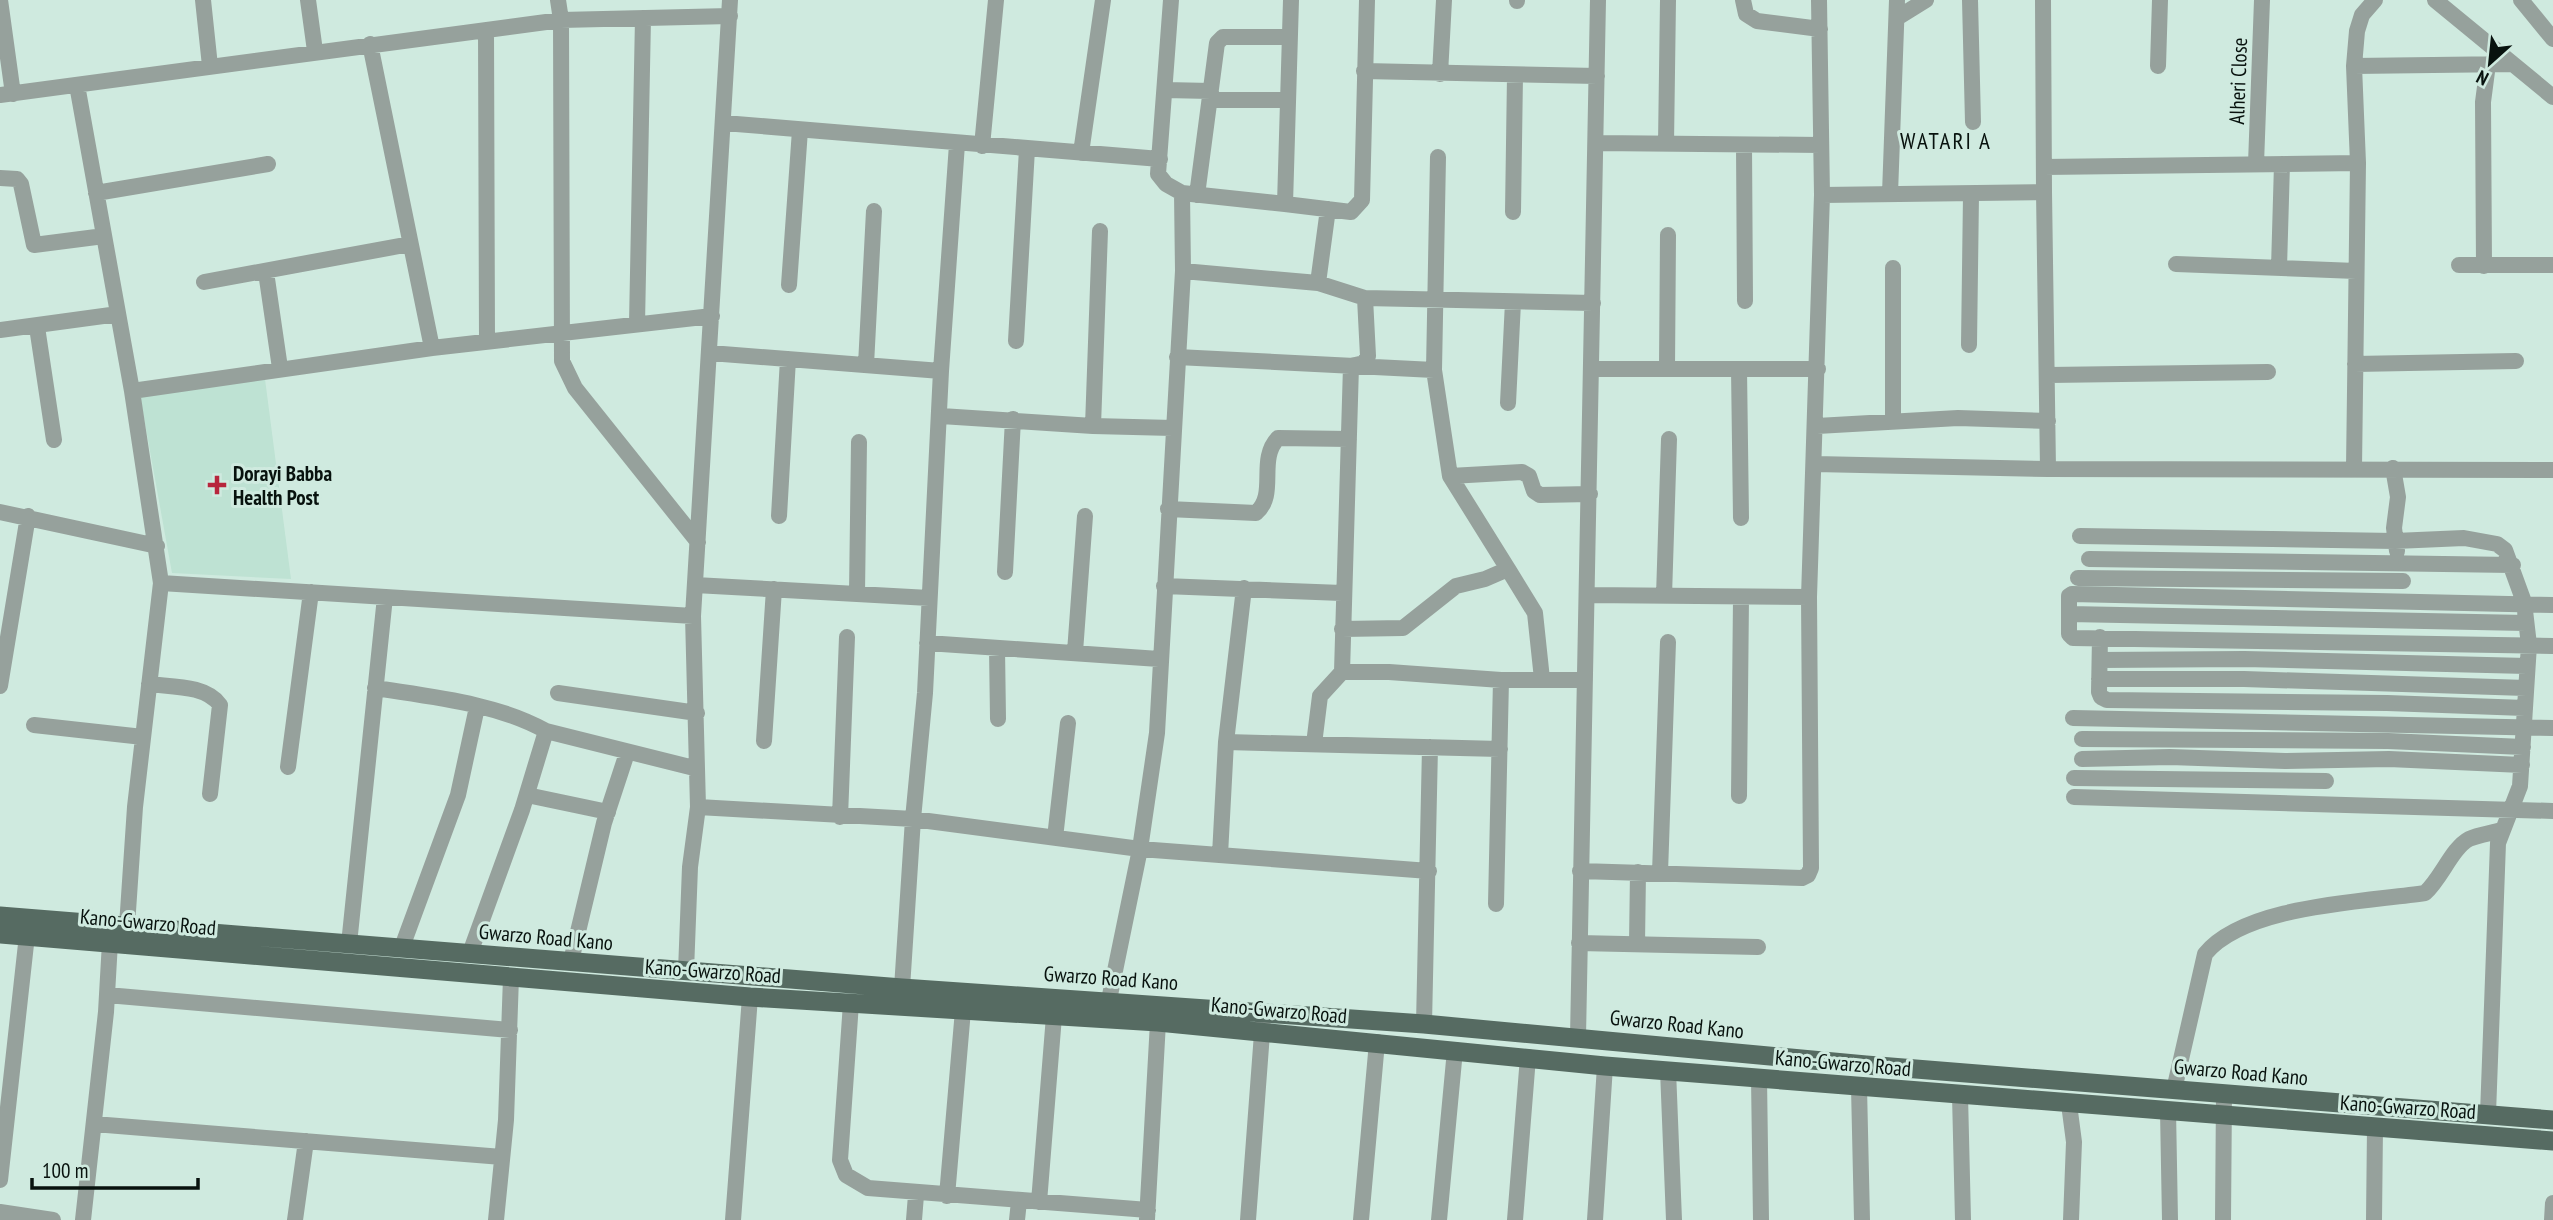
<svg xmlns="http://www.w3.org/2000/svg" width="2553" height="1220" font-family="'PT Sans Narrow',sans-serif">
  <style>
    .built { fill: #bee2d3 }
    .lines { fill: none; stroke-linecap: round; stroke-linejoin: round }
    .minor { stroke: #96a19c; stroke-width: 16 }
    .major { stroke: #566b62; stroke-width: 19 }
    .poi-dot { fill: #b7253c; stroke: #cfeadf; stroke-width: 2.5 }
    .labels { text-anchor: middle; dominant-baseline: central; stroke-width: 6; stroke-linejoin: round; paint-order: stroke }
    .street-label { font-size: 21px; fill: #08120e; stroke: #cfeadf }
    .poi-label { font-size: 21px; font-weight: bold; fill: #08120e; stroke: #cfeadf; text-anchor: start }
    .neighbourhood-label { font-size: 23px; letter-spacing: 2px; fill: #08120e; stroke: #cfeadf }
  </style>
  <rect width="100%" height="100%" fill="#cfeadf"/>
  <path class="built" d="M265 379 291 579 172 573 140 396Z"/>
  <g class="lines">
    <path class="minor" d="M0 0 13 94
      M203 0 210 66
      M308 0 315 51
      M558 0 561 20 562 361 575 388 698 542
      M1743 0 1746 14 1757 21 1820 29
      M1970 0 1973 122
      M2043 0 2044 192
      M2435 0 2553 97
      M2521 0 2553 39
      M1517 1V0
      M1897 18 1926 0
      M486 30 487 342
      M2158 66 2160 0
      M2354 66 2512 64
      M1364 71 1597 76
      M1440 74 1444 0
      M77 85 132 391 161 583 135 807 127 926
      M1165 90 1211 91
      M0 95 561 20 730 16
      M1210 100H1288
      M724 123 1160 159
      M1596 143 1821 145
      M1666 144 1668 0
      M1744 145 1745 301
      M982 146 996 0
      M1081 153 1103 0
      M2256 164 2262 0
      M2044 167 2358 163
      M0 178 17 179 21 184 34 245 104 236
      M96 193 268 164
      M1182 193 1285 204 1291 0
      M1890 194 1897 0
      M1197 195 1217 43 1223 37H1290
      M1822 195 2044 192 2048 469 2553 470
      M1285 204 1351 212 1362 200 1367 0
      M1513 212 1515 75
      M2176 264 2356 271
      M2459 265H2553
      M2484 266 2483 102 2488 64
      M1893 268V422
      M2279 268 2282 164
      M1183 271 1318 283 1365 298 1368 356 1364 363 1351 366 1342 672H1389L1501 680H1585
      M266 272 280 368
      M204 282 410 244
      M1318 283 1328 209
      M789 285 800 130
      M1365 298 1593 303
      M637 324 643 18
      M37 327 54 440
      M0 330 118 314
      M1016 341 1027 149
      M1969 345 1971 195
      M432 348 712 316
      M710 353 941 371
      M1177 357 1434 370 1438 157
      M2355 364 2516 361
      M866 365 874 211
      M1667 368 1668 235
      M1592 369H1818
      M1739 369 1741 518
      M2049 375 2268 372
      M132 391 432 348 370 44
      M1508 403 1513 302
      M941 416 1093 426 1173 428
      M1093 426 1100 231
      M1817 426 1958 418 2048 421
      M1815 464 2048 469
      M2354 468 2358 163 2354 66 2357 31 2362 15 2375 0
      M2393 468 2398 497 2394 528 2397 551
      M1450 476 1522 472 1529 476 1534 491 1540 495 1590 494
      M1168 509 1256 513C1278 494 1257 460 1278 438L1349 439
      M0 512 157 546
      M779 516 788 359
      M2080 536 2395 541 2464 538 2497 544 2505 550 2524 602 2529 645 2520 786 2498 843 2488 1114
      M2089 559 2513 565
      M1508 569 1535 613 1542 679
      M1005 572 1013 419
      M2078 578 2403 581
      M161 583 693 616
      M695 585 929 598
      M1164 586 1342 593
      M857 594 859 442
      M1587 595 1809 597
      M1664 596 1669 439
      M2553 605 2072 594 2069 596V634L2073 638 2553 646
      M2069 614 2526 623
      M1342 629 1403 628 1456 586 1485 579 1508 569 1450 476 1434 370
      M2100 637 2099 692 2101 697 2107 700 2387 703 2525 708
      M927 643 1159 659
      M997 648 998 719
      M1075 652 1085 516
      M2100 660 2244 659 2527 666
      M2099 679H2244L2526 688
      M149 684C172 687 206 685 220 705L210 794
      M0 686 28 516
      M375 688C432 697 496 703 546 731L694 768
      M558 693 697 713
      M2073 718 2553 728
      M34 725 143 737
      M2082 739 2388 741 2523 747
      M764 741 774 589
      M1226 742 1500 749
      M1314 744 1320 696 1342 672
      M2082 759 2170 757 2285 761 2389 759 2522 765
      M288 767 311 592
      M2074 778 2326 781
      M527 795 608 812
      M1739 796 1741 598
      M2074 797 2553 811
      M698 807 913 819 1140 849 1429 871
      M840 817 847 637
      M1055 838 1068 723
      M1220 855 1226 742 1244 588
      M1580 871 1802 878 1808 875 1811 868 1809 597 1822 195 1819 0
      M1660 873 1668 642
      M1496 904 1501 680
      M1579 943 1758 947
      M349 944 385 597
      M1637 944 1638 872
      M402 947 458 795 477 707
      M470 953 522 810 546 731
      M571 961 604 823 627 753
      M686 971 690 867 698 807 693 616 730 0
      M902 988 913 819 925 693 941 371 957 144
      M107 995 510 1030
      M1109 1000 1140 849 1157 733 1183 271 1182 193 1166 184 1158 174 1171 0
      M851 1003 840 1160 846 1175 868 1188 1148 1210
      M1424 1024 1430 747
      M1578 1037 1598 0
      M1668 1070 1674 1220
      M1759 1078 1761 1220
      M1859 1087 1862 1220
      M2174 1090 2205 954C2245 905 2365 902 2425 893 2441 879 2452 848 2469 839 2478 835 2492 833 2502 830
      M1960 1095 1963 1220
      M2069 1104 2074 1142 2071 1220
      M2168 1110 2170 1220
      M94 1124 502 1157
      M0 1180 27 935
      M947 1196 963 1010
      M1039 1202 1054 1016
      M0 1212 53 1220
      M1147 1219 1158 1022
      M83 1220 106 1012 110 942
      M295 1220 306 1141
      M496 1220 506 1120 511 977
      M733 1220 750 997
      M914 1220 916 1195
      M1017 1220 1019 1201
      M1248 1220 1263 1020
      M1361 1220 1377 1042
      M1439 1220 1455 1050
      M1515 1220 1528 1057
      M1595 1220 1605 1066
      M2223 1220 2224 1094
      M2374 1220 2375 1127
      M2552 1220 2553 1203"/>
    <path class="major" d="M0 916 902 988 1424 1024 1866 1065 2553 1120
      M0 934 750 997 1158 1022 1605 1066 2553 1141"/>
  </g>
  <path class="poi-dot" d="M213.5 474.5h7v7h7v7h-7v7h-7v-7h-7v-7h7z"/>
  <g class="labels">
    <g class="street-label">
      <text transform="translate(2238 81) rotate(-88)">Alheri Close</text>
      <text transform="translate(148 922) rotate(5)">Kano-Gwarzo Road</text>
      <text transform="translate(546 937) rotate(5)">Gwarzo Road Kano</text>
      <text transform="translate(713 971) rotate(4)">Kano-Gwarzo Road</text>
      <text transform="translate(1111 978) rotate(4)">Gwarzo Road Kano</text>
      <text transform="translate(1279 1010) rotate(5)">Kano-Gwarzo Road</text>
      <text transform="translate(1677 1024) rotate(6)">Gwarzo Road Kano</text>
      <text transform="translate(1843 1063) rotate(5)">Kano-Gwarzo Road</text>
      <text transform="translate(2241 1072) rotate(5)">Gwarzo Road Kano</text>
      <text transform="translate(2408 1107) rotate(4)">Kano-Gwarzo Road</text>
    </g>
    <g class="poi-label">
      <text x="233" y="473">Dorayi Babba<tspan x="233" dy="24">Health Post</tspan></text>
    </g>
    <g class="neighbourhood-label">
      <text x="1946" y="140">WATARI A</text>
    </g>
  </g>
  <g transform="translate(2490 63) rotate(207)" stroke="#cfeadf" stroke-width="5" paint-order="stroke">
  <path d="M0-5L12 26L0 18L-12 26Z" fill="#08120e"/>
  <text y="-10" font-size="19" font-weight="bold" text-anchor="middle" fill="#08120e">N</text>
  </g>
  <path d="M32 1178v10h166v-10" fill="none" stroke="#08120e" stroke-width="3.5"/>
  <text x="42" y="1178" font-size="21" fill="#08120e" stroke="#cfeadf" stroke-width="5" paint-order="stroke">100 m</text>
</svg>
